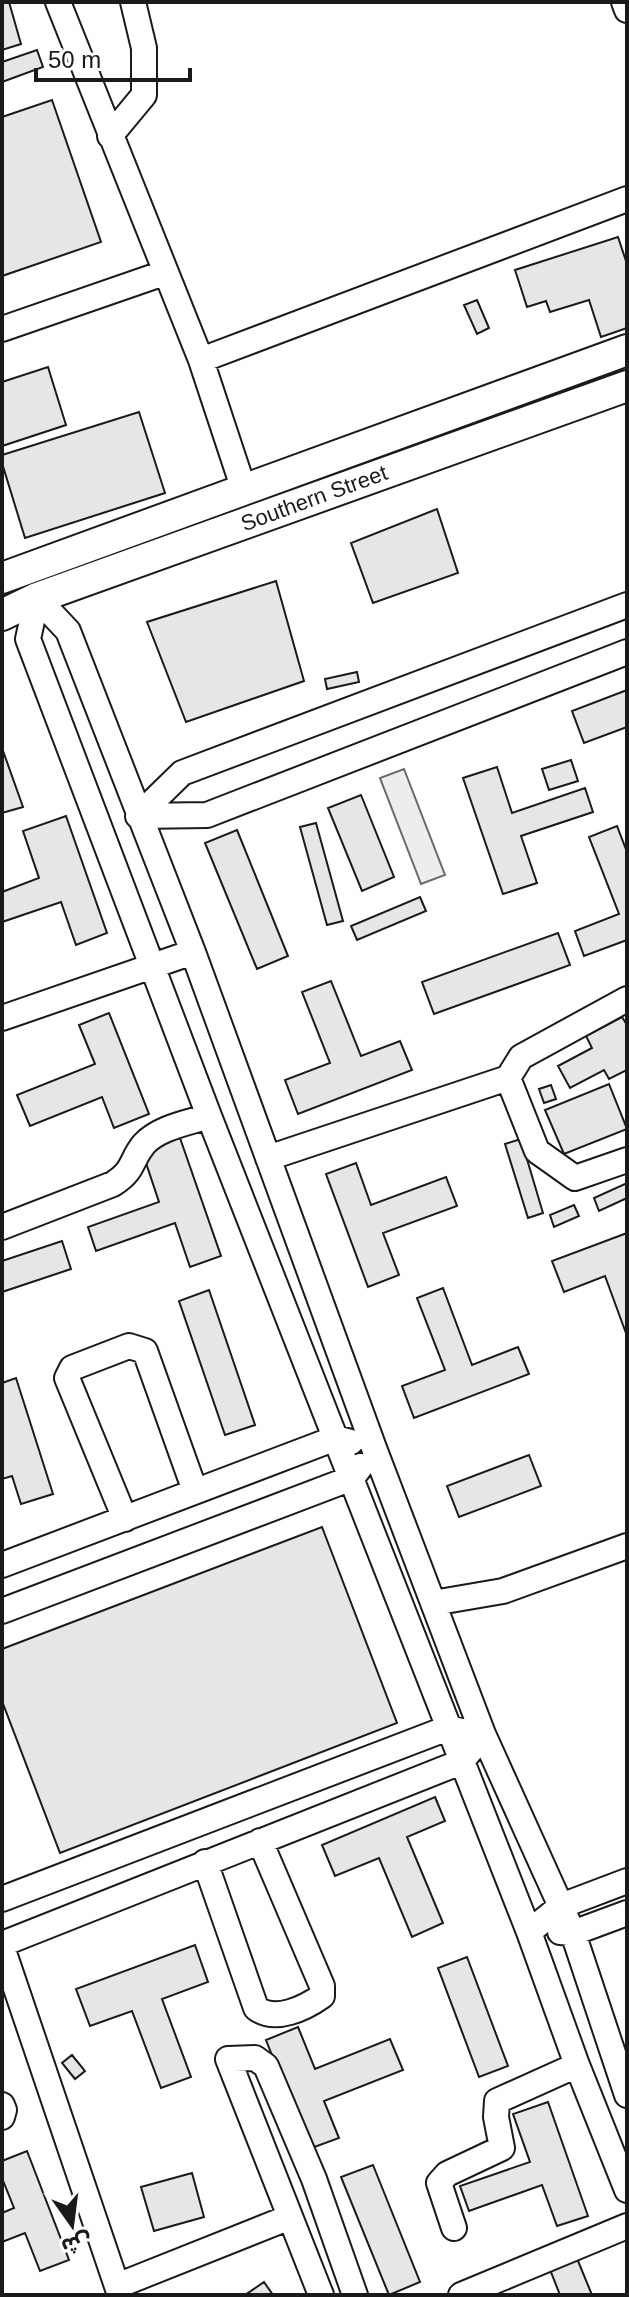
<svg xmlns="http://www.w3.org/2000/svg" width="629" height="2297" font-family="Arial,'Noto Sans Arabic',sans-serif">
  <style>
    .parking { fill: #ededed; stroke: #6a6a6a; stroke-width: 2 }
    .building { fill: #e6e6e6; stroke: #1a1a1a; stroke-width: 2 }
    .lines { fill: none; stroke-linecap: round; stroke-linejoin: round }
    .minor-casing { stroke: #1a1a1a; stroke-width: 28 }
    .major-casing { stroke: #1a1a1a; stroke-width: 34 }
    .minor { stroke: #fff; stroke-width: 24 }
    .major { stroke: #fff; stroke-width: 30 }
    .labels { text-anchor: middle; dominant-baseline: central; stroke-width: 6; stroke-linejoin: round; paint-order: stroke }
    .street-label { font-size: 22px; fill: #1a1a1a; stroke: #fff }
  </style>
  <rect width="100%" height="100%" fill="#fff"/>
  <path class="parking" d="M404 769 445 875 421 884 380 778Z"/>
  <path class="building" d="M2 2H9L21 44 2 50Z
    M37 50 43 67 2 82V62Z
    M52 100 101 242 2 276V117Z
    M618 237 627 264V328L601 337 589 300 550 312 546 301 527 307 515 270Z
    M477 300 489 328 477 334 464 305Z
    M48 367 66 425 2 446V382Z
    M139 412 165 493 25 538 2 463V455Z
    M437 509 458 573 373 603 351 543Z
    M276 581 304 681 186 722 147 622Z
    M357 672 359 682 327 689 325 679Z
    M627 690V727L584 743 572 711Z
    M2 748 23 807 2 813Z
    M571 760 578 781 549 790 542 769Z
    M497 767 512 813 585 788 593 812 521 836 537 883 503 894 463 778Z
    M361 795 394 877 362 891 328 808Z
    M66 816 107 933 76 945 61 902 2 922V892L39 878 23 831Z
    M316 823 343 921 327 925 300 827Z
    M617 826 627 852V940L584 956 575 931 619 914 589 837Z
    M237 830 288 956 257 969 205 843Z
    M420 897 426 911 357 940 351 926Z
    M558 933 570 965 434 1014 422 982Z
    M331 981 361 1056 400 1041 412 1070 298 1114 285 1080 330 1063 302 992Z
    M109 1013 149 1114 114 1128 102 1097 30 1126 17 1095 95 1064 79 1025Z
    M622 1017 627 1025V1070L609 1079 604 1070 570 1088 558 1066 592 1048 586 1036Z
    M609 1084 627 1129 564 1154 545 1110Z
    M551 1085 556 1099 544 1103 539 1089Z
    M180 1138 221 1256 190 1267 175 1223 96 1251 88 1227 159 1202 142 1151Z
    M521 1139 543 1213 528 1218 505 1144Z
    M356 1163 371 1205 446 1177 457 1206 383 1233 399 1275 368 1287 326 1174Z
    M627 1183V1198L599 1211 594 1198Z
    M574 1205 579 1216 554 1227 550 1215Z
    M627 1233V1336L605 1276 564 1292 552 1261Z
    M62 1241 71 1269 2 1292V1261Z
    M443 1288 472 1365 518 1347 529 1374 414 1418 402 1386 445 1370 417 1298Z
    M209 1290 255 1425 225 1435 179 1301Z
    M16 1378 53 1494 21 1504 12 1476 2 1479V1383Z
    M529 1455 541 1486 459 1517 447 1486Z
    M322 1527 397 1723 60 1853 2 1701V1649Z
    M435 1797 445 1821 407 1837 443 1923 412 1937 379 1858 335 1876 322 1845Z
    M195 1945 208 1982 162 1999 191 2077 161 2088 132 2011 90 2026 76 1989Z
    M467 1957 508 2066 479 2077 438 1968Z
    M298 2027 315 2069 390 2039 403 2070 324 2101 339 2138 309 2149 266 2040Z
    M72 2055 85 2071 75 2079 62 2063Z
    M548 2102 588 2216 557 2226 542 2185 469 2211 460 2186 530 2162 513 2114Z
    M27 2151 69 2260 40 2271 25 2233 2 2242V2213L14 2208 2 2178V2161Z
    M373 2165 420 2282 389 2295 341 2177Z
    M192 2173 204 2217 154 2231 141 2187Z
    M576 2256 592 2295H560L549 2267Z
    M264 2282 273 2295H245Z"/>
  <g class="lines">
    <g class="minor-casing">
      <path id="minor" d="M58 2 201 360 244 490
        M624 2 627 10
        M110 136 144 95V48L133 2
        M2 329 164 273
        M201 360 627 199
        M37 598 28 639 209 1116 529 1932 577 2065 627 2190
        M37 598 68 631 193 952 374 1448 483 1734 573 1933 627 2095
        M138 816 182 773 627 605
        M138 816 207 815 627 652
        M2 1018 193 952
        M508 1078 537 1151 575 1178 627 1160
        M268 1158 508 1078 521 1057 627 999
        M2 1227 113 1184C135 1170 130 1161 144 1144 160 1127 188 1123 209 1116
        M125 1519 67 1378 72 1368 129 1346 145 1351 195 1491
        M2 1565 336 1438 351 1442
        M433 1603 503 1591 627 1546
        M2 1611 352 1478 361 1466
        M205 1862 256 2008C275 2023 305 2008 322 1996V1986L260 1841
        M2 1899 448 1728 462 1731
        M529 1932 561 1906 627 1881
        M560 1932 573 1933 627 1913
        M2 1944 461 1762 471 1750
        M2 1947 120 2295
        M2 2105 4 2110 2 2117
        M454 2228 439 2183 447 2174 502 2148 496 2117 497 2101 577 2065
        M117 2286 290 2217
        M321 2295 228 2059 255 2058 266 2066 314 2179 355 2295
        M461 2295 627 2226"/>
    </g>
    <g class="major-casing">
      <path id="major" d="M2 578 627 350
        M2 615 37 598 627 386"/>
    </g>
    <use href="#minor" class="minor"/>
    <use href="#major" class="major"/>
  </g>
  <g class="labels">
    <g class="street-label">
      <text transform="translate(314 498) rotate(-20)">Southern Street</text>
    </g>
  </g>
  <rect width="629" height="2297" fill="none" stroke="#1a1a1a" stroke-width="8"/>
  <g transform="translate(72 2225) rotate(166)" stroke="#ffffff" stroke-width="6" paint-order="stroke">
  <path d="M0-6L14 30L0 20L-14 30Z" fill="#1a1a1a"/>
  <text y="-12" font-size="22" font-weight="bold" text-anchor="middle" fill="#1a1a1a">ش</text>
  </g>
  <path d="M36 68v12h154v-12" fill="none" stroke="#1a1a1a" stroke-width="4"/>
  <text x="48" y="68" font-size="24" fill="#1a1a1a" stroke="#ffffff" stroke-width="6" paint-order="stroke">50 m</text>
</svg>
